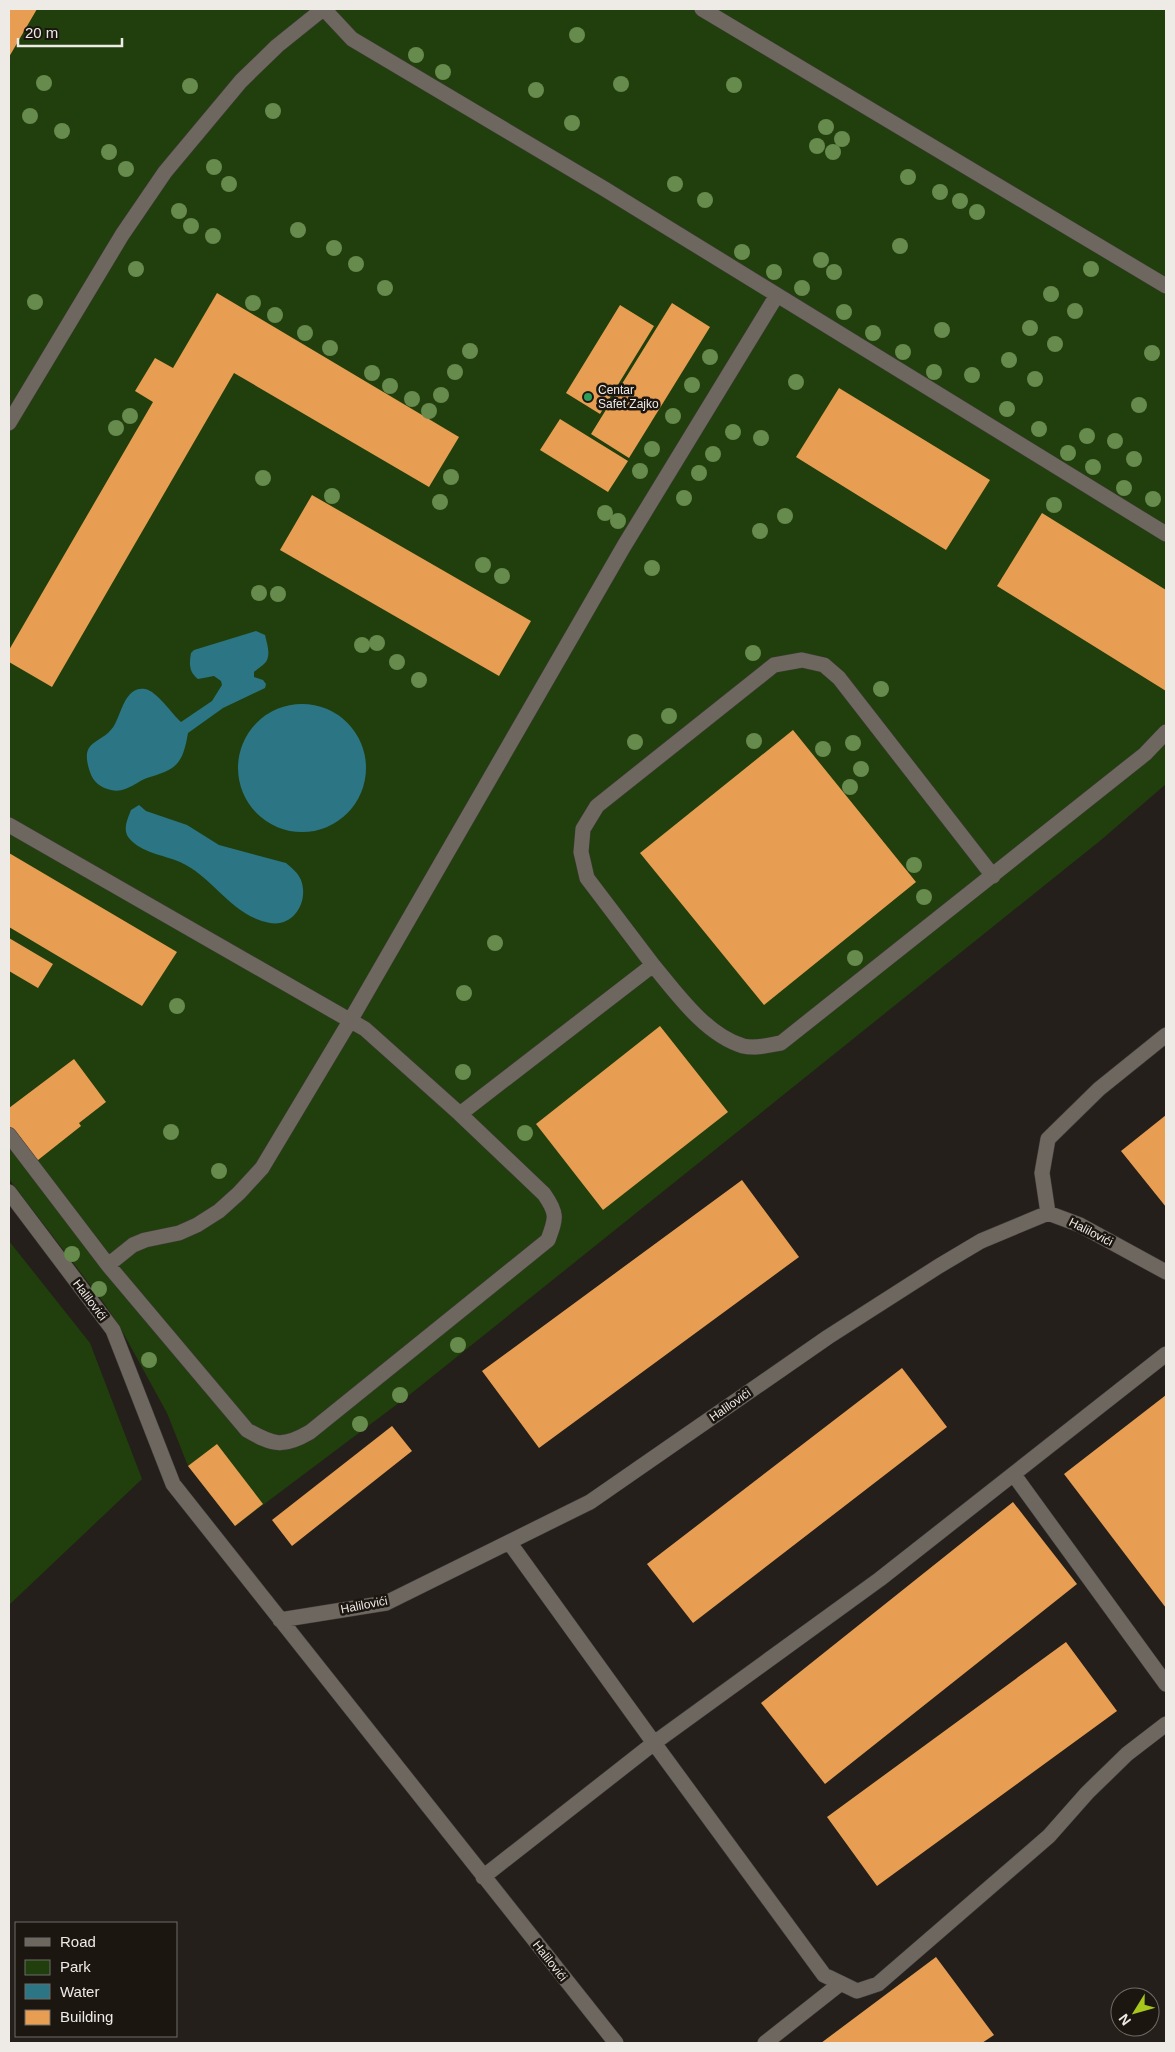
<svg xmlns="http://www.w3.org/2000/svg" width="1175" height="2052" font-family="Arial,sans-serif">
  <style>
    .green { fill: #213f0c }
    .water { fill: #2b7585 }
    .building { fill: #e79d52 }
    .lines { fill: none; stroke-linecap: round; stroke-linejoin: round }
    .minor-casing { stroke: #3e3a36; stroke-width: 16 }
    .minor { stroke: #6d6760; stroke-width: 15 }
    .tree { fill: #678a4d }
    .leisure-dot { fill: #2e9e5b; stroke: #1b1610; stroke-width: 2 }
    .labels { text-anchor: middle; dominant-baseline: central; stroke-width: 5; stroke-linejoin: round; paint-order: stroke }
    .poi-label { font-size: 12px; fill: #eeeae6; stroke: #1b1610; text-anchor: start }
    .street-label { font-size: 12px; fill: #eeeae6; stroke: #1b1610 }
  </style>
  <rect width="100%" height="100%" fill="#241f1a"/>
  <path class="green" d="M9 9H1166V784L1101 840 408 1396 235 1526 188 1466 167 1413 121 1329 104 1303 9 1179Z
    M9 1241 90 1343 142 1479 9 1605Z"/>
  <path class="water" d="M256 631 265 635C267 644 272 657 264 664 261 667 257 669 254 672V677L263 680 266 684 265 688 223 708 188 733C183 762 178 769 150 777 136 781 126 794 111 790 101 788 93 782 90 772 78 737 103 746 115 724 122 711 126 686 145 689 157 691 172 714 181 722L212 701 222 685 221 681 214 676 198 679C189 672 189 664 191 653L194 650Z
    M238 768a64 64 0 1 1 128 0a64 64 0 1 1-128 0Z
    M139 805 146 811 187 825 219 845 286 863C292 868 298 873 301 880 309 901 294 927 270 923 231 916 214 877 180 862 164 855 141 853 129 838 122 830 128 818 131 810Z"/>
  <path class="building" d="M9 9H37L9 57Z
    M217 293 459 437 429 487 234 373 52 687 9 662V650L153 402 135 391 155 358 173 368Z
    M672 303 710 327 629 458 591 434Z
    M620 305 654 326 600 414 566 393Z
    M839 388 990 480 946 550 796 457Z
    M560 419 628 461 608 492 540 450Z
    M312 495 531 621 499 676 280 550Z
    M1042 513 1166 590V691L997 586Z
    M793 730 916 882 764 1005 640 853Z
    M9 853 177 952 142 1006 9 927Z
    M9 938 53 964 38 988 9 971Z
    M660 1026 728 1112 603 1210 536 1124Z
    M74 1059 106 1102 79 1123 81 1126 33 1164 9 1132V1108Z
    M1166 1115V1207L1121 1151Z
    M742 1180 799 1257 539 1448 482 1371Z
    M902 1368 947 1427 693 1623 647 1564Z
    M1166 1395V1608L1064 1474Z
    M392 1426 412 1451 292 1546 272 1520Z
    M217 1444 263 1504 235 1526 188 1466Z
    M1013 1502 1077 1584 825 1784 761 1703Z
    M1066 1642 1117 1711 877 1886 827 1817Z
    M936 1957 994 2035 982 2043H821Z"/>
  <g class="lines">
    <g class="minor-casing">
      <path id="minor" d="M324 9 352 39 603 188 1166 534
        M702 9 1166 286
        M9 423 122 235 165 172 241 81 277 46 323 9
        M9 825 365 1029 460 1114 544 1194C558 1214 556 1218 548 1240L310 1432C283 1448 273 1445 247 1430L108 1265 9 1135
        M653 965 587 878 581 852 583 829 597 806 774 665 802 660 824 665 839 678 993 876
        M460 1114 653 965C677 994 706 1035 743 1046 756 1049 769 1045 781 1043L1145 754 1166 732
        M9 1192 113 1330 173 1484 616 2043
        M1048 1213 1042 1173 1048 1139 1099 1089 1166 1035
        M108 1265 133 1245 145 1240 179 1233 197 1225 219 1211 239 1193 262 1168 350 1021 624 546 777 295
        M1166 1354 880 1579 654 1743 824 1975 857 1991 878 1984 1049 1836 1087 1793 1127 1754 1166 1724
        M1014 1475 1166 1684
        M280 1620 386 1603 590 1502 828 1337 939 1266 981 1241 1048 1213 1080 1225 1166 1272
        M483 1877 654 1743 509 1542
        M765 2043 841 1983"/>
    </g>
    <use href="#minor" class="minor"/>
  </g>
  <g class="tree">
    <circle cx="577" cy="35" r="8"/>
    <circle cx="416" cy="55" r="8"/>
    <circle cx="443" cy="72" r="8"/>
    <circle cx="44" cy="83" r="8"/>
    <circle cx="621" cy="84" r="8"/>
    <circle cx="734" cy="85" r="8"/>
    <circle cx="190" cy="86" r="8"/>
    <circle cx="536" cy="90" r="8"/>
    <circle cx="273" cy="111" r="8"/>
    <circle cx="30" cy="116" r="8"/>
    <circle cx="572" cy="123" r="8"/>
    <circle cx="826" cy="127" r="8"/>
    <circle cx="62" cy="131" r="8"/>
    <circle cx="842" cy="139" r="8"/>
    <circle cx="817" cy="146" r="8"/>
    <circle cx="109" cy="152" r="8"/>
    <circle cx="833" cy="152" r="8"/>
    <circle cx="214" cy="167" r="8"/>
    <circle cx="126" cy="169" r="8"/>
    <circle cx="908" cy="177" r="8"/>
    <circle cx="229" cy="184" r="8"/>
    <circle cx="675" cy="184" r="8"/>
    <circle cx="940" cy="192" r="8"/>
    <circle cx="705" cy="200" r="8"/>
    <circle cx="960" cy="201" r="8"/>
    <circle cx="179" cy="211" r="8"/>
    <circle cx="977" cy="212" r="8"/>
    <circle cx="191" cy="226" r="8"/>
    <circle cx="298" cy="230" r="8"/>
    <circle cx="213" cy="236" r="8"/>
    <circle cx="900" cy="246" r="8"/>
    <circle cx="334" cy="248" r="8"/>
    <circle cx="742" cy="252" r="8"/>
    <circle cx="821" cy="260" r="8"/>
    <circle cx="356" cy="264" r="8"/>
    <circle cx="136" cy="269" r="8"/>
    <circle cx="1091" cy="269" r="8"/>
    <circle cx="774" cy="272" r="8"/>
    <circle cx="834" cy="272" r="8"/>
    <circle cx="385" cy="288" r="8"/>
    <circle cx="802" cy="288" r="8"/>
    <circle cx="1051" cy="294" r="8"/>
    <circle cx="35" cy="302" r="8"/>
    <circle cx="253" cy="303" r="8"/>
    <circle cx="1075" cy="311" r="8"/>
    <circle cx="844" cy="312" r="8"/>
    <circle cx="275" cy="315" r="8"/>
    <circle cx="1030" cy="328" r="8"/>
    <circle cx="942" cy="330" r="8"/>
    <circle cx="305" cy="333" r="8"/>
    <circle cx="873" cy="333" r="8"/>
    <circle cx="1055" cy="344" r="8"/>
    <circle cx="330" cy="348" r="8"/>
    <circle cx="470" cy="351" r="8"/>
    <circle cx="903" cy="352" r="8"/>
    <circle cx="1152" cy="353" r="8"/>
    <circle cx="710" cy="357" r="8"/>
    <circle cx="1009" cy="360" r="8"/>
    <circle cx="455" cy="372" r="8"/>
    <circle cx="934" cy="372" r="8"/>
    <circle cx="372" cy="373" r="8"/>
    <circle cx="972" cy="375" r="8"/>
    <circle cx="1035" cy="379" r="8"/>
    <circle cx="796" cy="382" r="8"/>
    <circle cx="692" cy="385" r="8"/>
    <circle cx="390" cy="386" r="8"/>
    <circle cx="441" cy="395" r="8"/>
    <circle cx="412" cy="399" r="8"/>
    <circle cx="1139" cy="405" r="8"/>
    <circle cx="1007" cy="409" r="8"/>
    <circle cx="429" cy="411" r="8"/>
    <circle cx="130" cy="416" r="8"/>
    <circle cx="673" cy="416" r="8"/>
    <circle cx="116" cy="428" r="8"/>
    <circle cx="1039" cy="429" r="8"/>
    <circle cx="733" cy="432" r="8"/>
    <circle cx="1087" cy="436" r="8"/>
    <circle cx="761" cy="438" r="8"/>
    <circle cx="1115" cy="441" r="8"/>
    <circle cx="652" cy="449" r="8"/>
    <circle cx="1068" cy="453" r="8"/>
    <circle cx="713" cy="454" r="8"/>
    <circle cx="1134" cy="459" r="8"/>
    <circle cx="1093" cy="467" r="8"/>
    <circle cx="640" cy="471" r="8"/>
    <circle cx="699" cy="473" r="8"/>
    <circle cx="451" cy="477" r="8"/>
    <circle cx="263" cy="478" r="8"/>
    <circle cx="1124" cy="488" r="8"/>
    <circle cx="332" cy="496" r="8"/>
    <circle cx="684" cy="498" r="8"/>
    <circle cx="1153" cy="499" r="8"/>
    <circle cx="440" cy="502" r="8"/>
    <circle cx="1054" cy="505" r="8"/>
    <circle cx="605" cy="513" r="8"/>
    <circle cx="785" cy="516" r="8"/>
    <circle cx="618" cy="521" r="8"/>
    <circle cx="760" cy="531" r="8"/>
    <circle cx="483" cy="565" r="8"/>
    <circle cx="652" cy="568" r="8"/>
    <circle cx="502" cy="576" r="8"/>
    <circle cx="259" cy="593" r="8"/>
    <circle cx="278" cy="594" r="8"/>
    <circle cx="377" cy="643" r="8"/>
    <circle cx="362" cy="645" r="8"/>
    <circle cx="753" cy="653" r="8"/>
    <circle cx="397" cy="662" r="8"/>
    <circle cx="419" cy="680" r="8"/>
    <circle cx="881" cy="689" r="8"/>
    <circle cx="669" cy="716" r="8"/>
    <circle cx="754" cy="741" r="8"/>
    <circle cx="635" cy="742" r="8"/>
    <circle cx="853" cy="743" r="8"/>
    <circle cx="823" cy="749" r="8"/>
    <circle cx="861" cy="769" r="8"/>
    <circle cx="850" cy="787" r="8"/>
    <circle cx="914" cy="865" r="8"/>
    <circle cx="924" cy="897" r="8"/>
    <circle cx="495" cy="943" r="8"/>
    <circle cx="855" cy="958" r="8"/>
    <circle cx="464" cy="993" r="8"/>
    <circle cx="177" cy="1006" r="8"/>
    <circle cx="463" cy="1072" r="8"/>
    <circle cx="171" cy="1132" r="8"/>
    <circle cx="525" cy="1133" r="8"/>
    <circle cx="219" cy="1171" r="8"/>
    <circle cx="72" cy="1254" r="8"/>
    <circle cx="99" cy="1289" r="8"/>
    <circle cx="458" cy="1345" r="8"/>
    <circle cx="149" cy="1360" r="8"/>
    <circle cx="400" cy="1395" r="8"/>
    <circle cx="360" cy="1424" r="8"/>
  </g>
  <circle class="leisure-dot" cx="588" cy="397" r="5"/>
  <g class="labels">
    <g class="poi-label">
      <text x="598" y="390">Centar<tspan x="598" dy="14">Safet Zajko</tspan></text>
    </g>
    <g class="street-label">
      <text transform="translate(1091 1232) rotate(27)">Halilovići</text>
      <text transform="translate(90 1300) rotate(53)">Halilovići</text>
      <text transform="translate(730 1405) rotate(-35)">Halilovići</text>
      <text transform="translate(364 1605) rotate(-11)">Halilovići</text>
      <text transform="translate(550 1961) rotate(52)">Halilovići</text>
    </g>
  </g>
  <rect width="1175" height="2052" fill="none" stroke="#eeeae6" stroke-width="20"/>
  <rect x="15" y="1922" width="162" height="115" fill="#1b1610" stroke="#6f6b66"/>
  <rect x="25" y="1938" width="25" height="8" fill="#6d6760" stroke="#6f6b66"/>
  <text x="60" y="1947" font-size="15" fill="#eeeae6">Road</text>
  <rect x="25" y="1960" width="25" height="15" fill="#213f0c" stroke="#6f6b66"/>
  <text x="60" y="1972" font-size="15" fill="#eeeae6">Park</text>
  <rect x="25" y="1984" width="25" height="15" fill="#2b7585" stroke="#6f6b66"/>
  <text x="60" y="1997" font-size="15" fill="#eeeae6">Water</text>
  <rect x="25" y="2010" width="25" height="15" fill="#e79d52" stroke="#6f6b66"/>
  <text x="60" y="2022" font-size="15" fill="#eeeae6">Building</text>
  <g transform="translate(1135 2012) rotate(233)"><circle r="24" fill="#1b1610" stroke="#6f6b66"/>
  <path d="M0-4L9 19L0 12L-9 19Z" fill="#a8c71c"/>
  <text y="-8" font-size="14" font-weight="bold" text-anchor="middle" fill="#eeeae6">N</text>
  </g>
  <path d="M18 38v8h104v-8" fill="none" stroke="#eeeae6" stroke-width="2.5"/>
  <text x="25" y="38" font-size="15" fill="#eeeae6" stroke="#1b1610" stroke-width="4" paint-order="stroke">20 m</text>
</svg>
